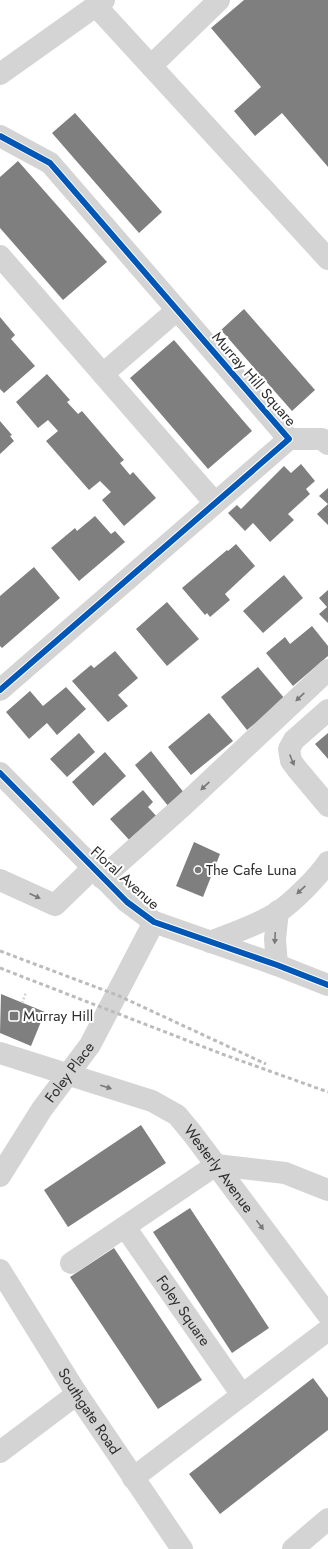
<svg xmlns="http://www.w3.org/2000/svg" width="328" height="1549" font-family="Jost,sans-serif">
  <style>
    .building { fill: #7f7f7f }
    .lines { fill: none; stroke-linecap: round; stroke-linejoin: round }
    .path { stroke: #d3d3d3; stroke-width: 2.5; stroke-dasharray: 2 2; stroke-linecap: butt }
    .minor { stroke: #d4d4d4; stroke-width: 22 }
    .rail { stroke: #bbb; stroke-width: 3; stroke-dasharray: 4 3; stroke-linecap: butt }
    .cycleway-casing { stroke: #fff; stroke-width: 8 }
    .cycleway { stroke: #0057b8; stroke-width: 6 }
    .oneway { fill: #797979 }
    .poi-dot { fill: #787878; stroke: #fff; stroke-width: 1.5 }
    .labels { text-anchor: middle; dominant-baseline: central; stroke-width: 4; stroke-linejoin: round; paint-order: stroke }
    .street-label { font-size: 15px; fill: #2f2f2f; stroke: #fff }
    .poi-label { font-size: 15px; fill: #2f2f2f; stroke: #fff; text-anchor: start }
  </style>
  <rect width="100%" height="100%" fill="#fff"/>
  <path class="building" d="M244 0H328V167L282 113 255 136 234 111 261 87 211 28Z
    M75 113 162 212 139 233 52 133Z
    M18 161 107 262 63 300 0 228V177Z
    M244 309 315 390 292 411 221 330Z
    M0 317 15 335 11 339 35 366 4 393 0 389Z
    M174 340 252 431 208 469 130 378Z
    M47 374 70 400 67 402 78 414 82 411 124 460 120 463 130 475 133 472 156 498 124 526 102 500 111 492 100 481 89 490 46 441 58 431 48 420 38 428 16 402Z
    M0 421 12 435 10 436 14 441 0 454Z
    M301 464 315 481 306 489 310 494 288 514 294 520 270 542 253 523 245 531 228 513 237 505 241 509 284 466 291 473Z
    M328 488V525L317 514 328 504 319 496Z
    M95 516 111 534 115 531 125 542 79 581 51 548 75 528 77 531Z
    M236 544 255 566 225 594 230 600 210 617 207 613 205 615 182 588 227 550 228 551Z
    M34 567 60 598 2 648 0 646V596Z
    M284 575 303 598 263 633 243 611Z
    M328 590V623L319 614 327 607 319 598Z
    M167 602 199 639 167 666 136 629Z
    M312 626 328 646V656L293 686 266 653 285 637 290 644Z
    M115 651 138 678 118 695 128 706 108 722 72 681 91 665 94 668Z
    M258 667 285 699 247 730 221 697Z
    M66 687 86 709 57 735 47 723 29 739 6 712 30 691 43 706Z
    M209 713 233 741 191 775 168 747Z
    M79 733 95 752 67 777 50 759Z
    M328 733V759L315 744Z
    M151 751 185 794 169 807 135 765Z
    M105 752 126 776 93 806 72 782Z
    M143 790 153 802 148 807 159 819 132 843 110 819Z
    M194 842 220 854 203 897 176 886Z
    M1 994 45 1012 31 1046 0 1033Z
    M141 1125 166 1163 68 1227 44 1190Z
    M190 1208 269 1328 232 1353 153 1232Z
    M114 1248 202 1380 158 1409 70 1277Z
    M313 1378 328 1398V1430L220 1514 189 1474Z"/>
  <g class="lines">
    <path class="path" d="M22 1003 26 992"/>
    <g class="minor">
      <path d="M96 6 328 259"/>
      <path d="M151 66 219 0"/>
      <path d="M0 74 104 0"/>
      <path d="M0 136 50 163 289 439"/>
      <path d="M0 256 215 503"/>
      <path d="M103 374 177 310"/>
      <path d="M289 439H322L328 444"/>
      <path d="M0 690 289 439"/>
      <path d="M328 710 294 740 289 749 291 761 297 769 328 806"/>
      <path d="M0 773 127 902 154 922 277 965 328 985"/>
      <path d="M102 878 185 804 328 670"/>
      <path d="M0 880 55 905 93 868"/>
      <path d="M210 942C233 933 258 925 278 912 293 902 318 877 328 862"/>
      <path d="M277 965 275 939 278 911"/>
      <path id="s1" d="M0 1053 152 1101 177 1115 192 1133 328 1315"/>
      <path id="s2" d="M0 1176 42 1109 90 1045 154 922"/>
      <path id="s3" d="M125 1227 242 1395"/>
      <path d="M71 1263 216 1165 285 1173 328 1190"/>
      <path id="s4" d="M0 1270 77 1394 182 1549"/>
      <path d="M0 1452 77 1394"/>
      <path d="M133 1478 328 1330"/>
      <path d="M293 1549 328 1519"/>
    </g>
    <path class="rail" d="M0 951 117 995 266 1064
      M0 968 222 1054 328 1092"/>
    <g class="cycleway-casing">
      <path id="cycleway" d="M0 136 50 163 289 439 0 690
        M0 773 127 902 154 922 277 965 328 985"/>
    </g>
    <use href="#cycleway" class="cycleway"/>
  </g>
  <defs><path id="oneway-solid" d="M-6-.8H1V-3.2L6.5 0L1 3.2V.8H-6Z"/></defs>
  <g class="oneway">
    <use href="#oneway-solid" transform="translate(300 697) rotate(137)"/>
    <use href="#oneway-solid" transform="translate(292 760) rotate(68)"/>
    <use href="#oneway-solid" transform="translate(205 786) rotate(137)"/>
    <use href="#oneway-solid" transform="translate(301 890) rotate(137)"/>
    <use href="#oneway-solid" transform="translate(35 896) rotate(25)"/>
    <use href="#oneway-solid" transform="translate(275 938) rotate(93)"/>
    <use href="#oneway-solid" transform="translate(106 1087) rotate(18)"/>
    <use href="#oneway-solid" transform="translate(260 1225) rotate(53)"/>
  </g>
  <g class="poi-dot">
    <circle cx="198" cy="870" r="4"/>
    <rect x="9" y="1011" width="10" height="10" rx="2"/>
  </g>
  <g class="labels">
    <g class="street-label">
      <text transform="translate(254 379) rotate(49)">Murray Hill Square</text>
      <text transform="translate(125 878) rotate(42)">Floral Avenue</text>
      <text stroke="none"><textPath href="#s2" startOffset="125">Foley Place</textPath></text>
      <text stroke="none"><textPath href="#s1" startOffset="256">Westerly Avenue</textPath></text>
      <text stroke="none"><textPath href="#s3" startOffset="102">Foley Square</textPath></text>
      <text stroke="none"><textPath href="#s4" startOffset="167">Southgate Road</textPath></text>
    </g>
    <g class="poi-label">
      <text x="206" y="870">The Cafe Luna</text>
      <text x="23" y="1016">Murray Hill</text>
    </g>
  </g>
</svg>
